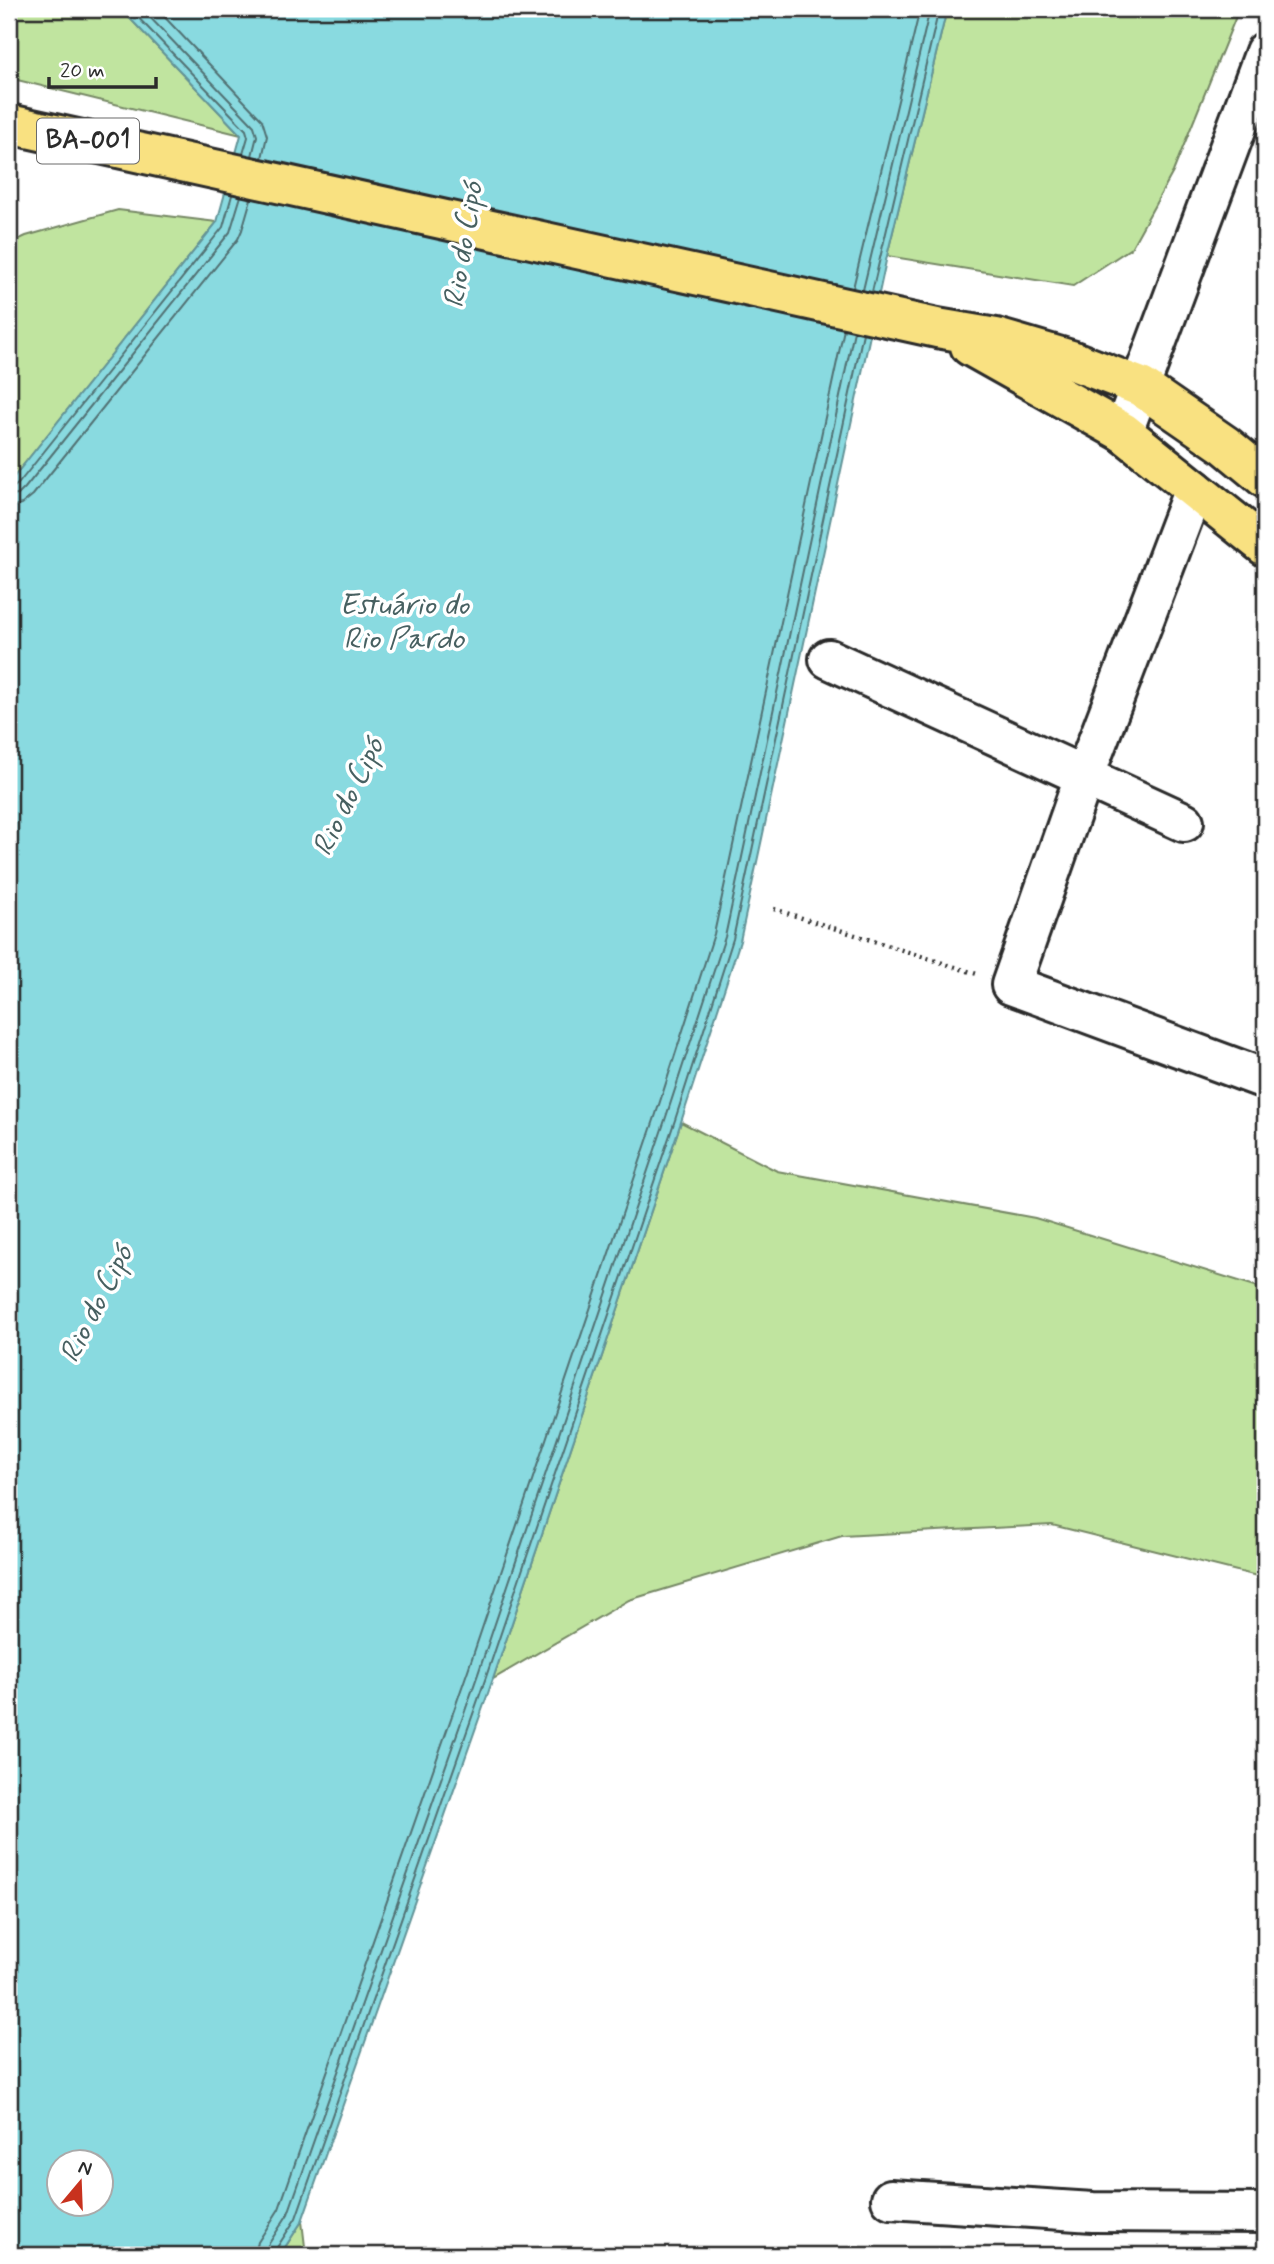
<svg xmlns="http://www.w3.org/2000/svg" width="1274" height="2264" font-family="Mynerve,sans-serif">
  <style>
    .green { fill: #c0e49f; stroke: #768865; stroke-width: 2 }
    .water { fill: #89dae0; stroke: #639498; stroke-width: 2; fill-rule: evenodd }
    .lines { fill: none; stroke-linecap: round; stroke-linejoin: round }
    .shore { stroke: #517173; stroke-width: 2 }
    .minor-casing { stroke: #2b2b2b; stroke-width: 44 }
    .major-casing { stroke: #2b2b2b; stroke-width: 44 }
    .path { stroke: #2b2b2b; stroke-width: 4.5; stroke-dasharray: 2 5; stroke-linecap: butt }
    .minor { stroke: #fff; stroke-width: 38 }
    .major { stroke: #f9e181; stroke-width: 38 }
    .labels { text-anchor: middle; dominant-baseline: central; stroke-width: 7; stroke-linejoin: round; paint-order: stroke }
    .shield { fill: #fff; stroke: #6b6b6b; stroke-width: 2 }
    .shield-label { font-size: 26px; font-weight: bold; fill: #2b2b2b }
    .water-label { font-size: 30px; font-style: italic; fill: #476061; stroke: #fff }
  </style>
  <rect width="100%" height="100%" fill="#fff"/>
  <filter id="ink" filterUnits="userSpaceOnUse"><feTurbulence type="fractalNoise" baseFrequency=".0143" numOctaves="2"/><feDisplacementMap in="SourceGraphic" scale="14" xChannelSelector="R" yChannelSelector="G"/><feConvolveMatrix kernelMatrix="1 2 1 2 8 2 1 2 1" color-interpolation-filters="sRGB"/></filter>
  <g filter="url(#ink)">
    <path class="green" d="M9 9H121L241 135 9 78Z
      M947 9H1239L1173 172 1131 248 1073 286 887 256Z
      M118 210 217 222 9 483V244L26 236Z
      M681 1122 777 1171 1035 1218 1265 1289V1578L1052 1525 842 1536 629 1600 493 1679Z
      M302 2221 306 2255H280Z"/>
    <path class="water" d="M121 9H947L887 256 740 941 681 1122 493 1679 302 2221 280 2255H9V483L217 222 241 135ZM60 2162H102V2204H60Z"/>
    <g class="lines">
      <path class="shore" d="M130 9 246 130 248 137 243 154
        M142 9 254 126 257 136 252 156
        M157 9 262 120 267 136 262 158
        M853 288 920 9
        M863 290 930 9
        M872 292 939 9
        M9 487H14L19 483 223 227 232 195
        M9 496 18 495 25 488 230 232 241 196
        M9 507 22 504 33 495 238 239 242 230 251 199
        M255 2255 258 2242 279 2209 468 1670 656 1114 714 934 844 329
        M266 2255 268 2245 288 2214 478 1674 666 1117 725 937 854 331
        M275 2255 276 2249 296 2218 486 1677 675 1120 733 939 863 333"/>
      <g class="minor-casing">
        <path id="minor" d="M1123 432 1265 52
          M1194 489 1084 777 1011 985 1265 1079
          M829 659 1184 822
          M891 2199 1093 2212 1265 2213"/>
      </g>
      <g class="major-casing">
        <path id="major" d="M9 124 937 328 996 338 1071 360 1141 387 1225 445 1265 478
          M970 346 1123 432 1265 546"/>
      </g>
      <path class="path" d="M774 909 977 974"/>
      <use href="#minor" class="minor"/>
      <use href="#major" class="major"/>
    </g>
  </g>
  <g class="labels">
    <rect class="shield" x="37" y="118.5" width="102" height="45" rx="5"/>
    <g class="shield-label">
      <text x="88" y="141">BA-001</text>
    </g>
    <g class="water-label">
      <text transform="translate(464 245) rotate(-81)">Rio do Cipó</text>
      <text x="404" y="605">Estuário do<tspan x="404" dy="34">Rio Pardo</tspan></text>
      <text transform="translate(349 797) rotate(-64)">Rio do Cipó</text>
      <text transform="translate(97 1304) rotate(-63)">Rio do Cipó</text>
    </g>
  </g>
  <rect width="1274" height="2264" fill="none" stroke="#fff" stroke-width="35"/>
  <rect x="18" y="18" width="1239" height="2229" fill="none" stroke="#2b2b2b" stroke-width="2.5" filter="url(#ink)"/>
  <g transform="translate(80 2183) rotate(19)"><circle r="33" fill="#ffffff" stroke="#aaaaaa" stroke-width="2"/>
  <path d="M0-5L12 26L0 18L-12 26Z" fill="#c8321e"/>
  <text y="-10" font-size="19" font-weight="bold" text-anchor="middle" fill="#2b2b2b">N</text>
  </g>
  <path d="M49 77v10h107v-10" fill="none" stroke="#2b2b2b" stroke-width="3.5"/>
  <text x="60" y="77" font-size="21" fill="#2b2b2b" stroke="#ffffff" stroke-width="5" paint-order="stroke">20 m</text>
</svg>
